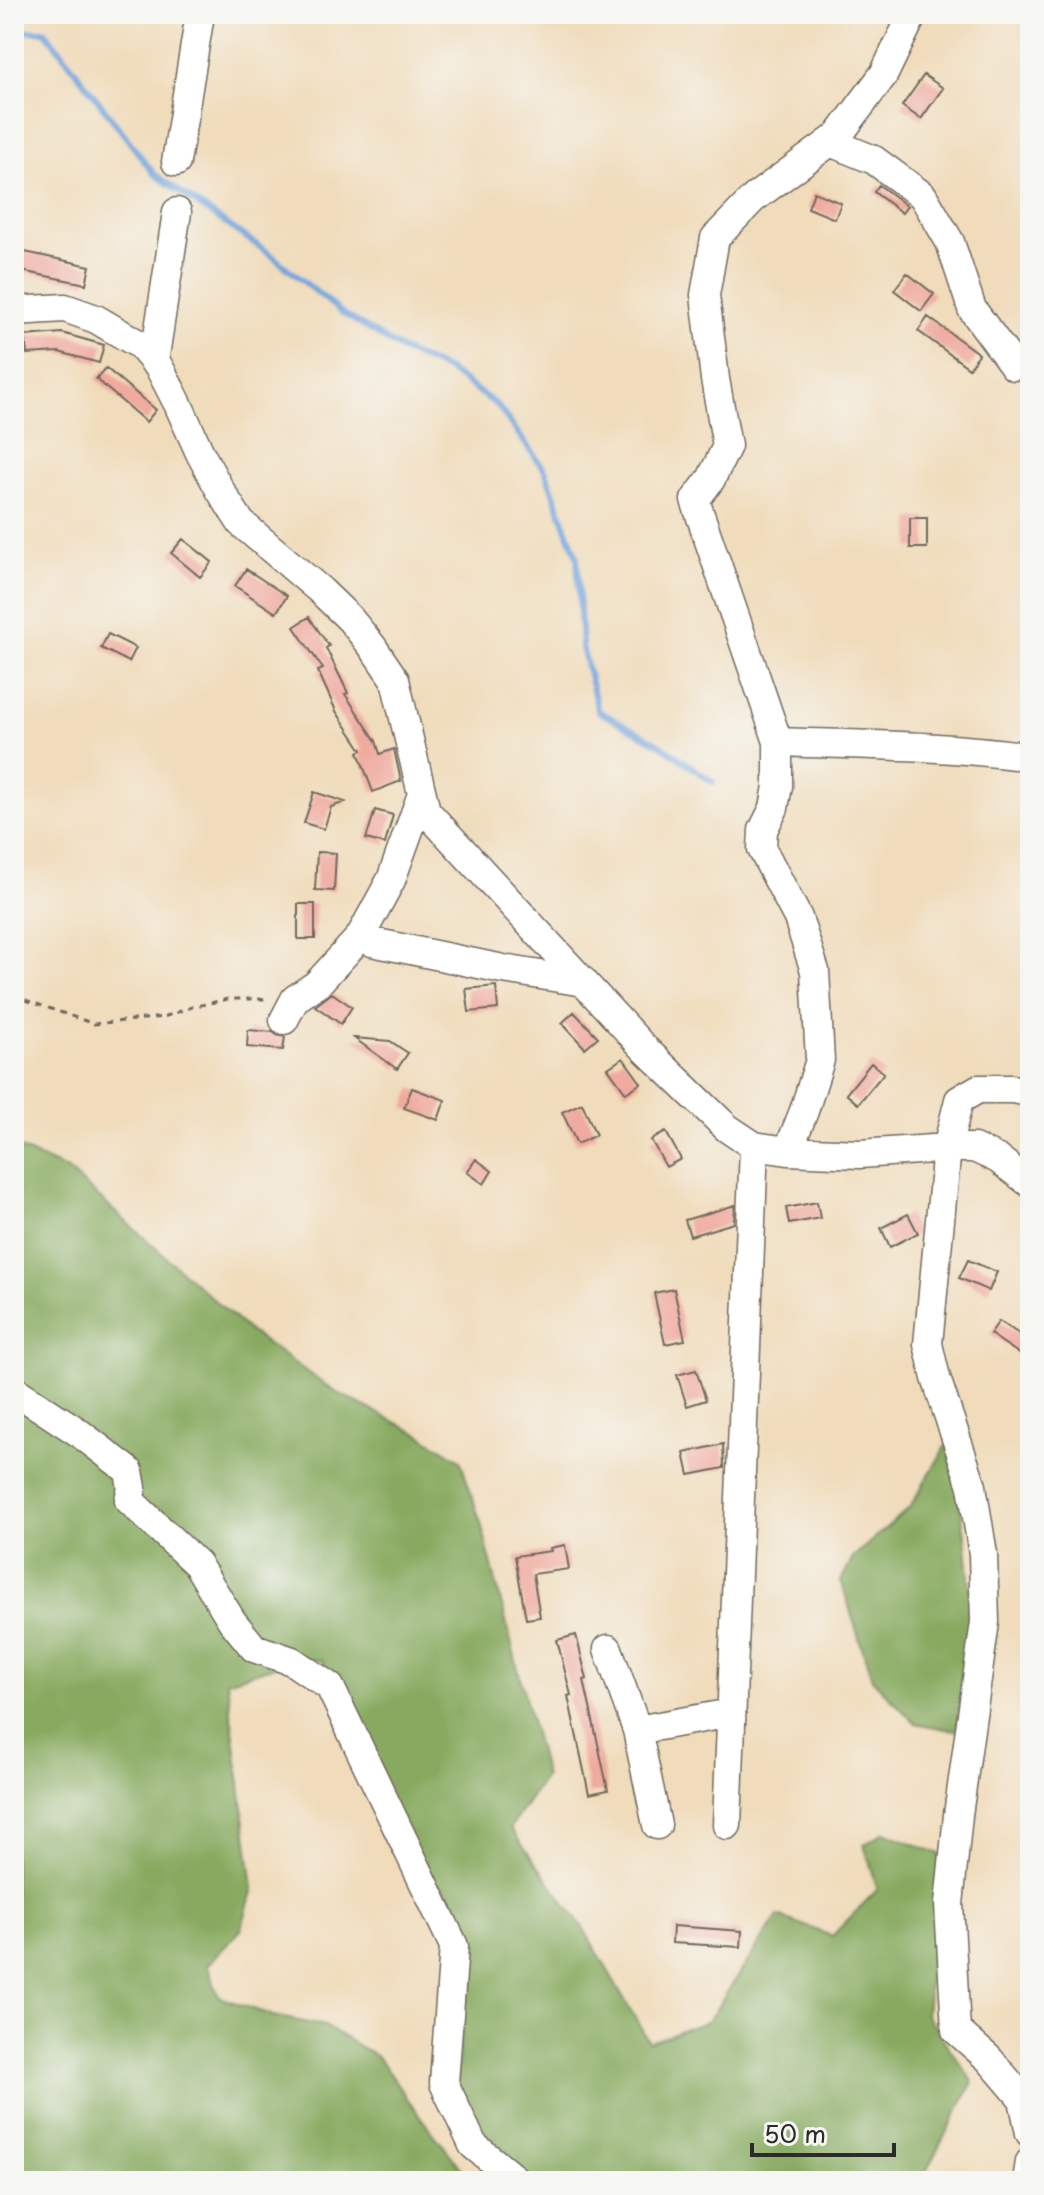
<svg xmlns="http://www.w3.org/2000/svg" width="1044" height="2195" font-family="'Playpen Sans',sans-serif">
  <style>
    .forest { fill: #88aa60; stroke: #5a6a46; stroke-width: 2 }
    .lines { fill: none; stroke-linecap: round; stroke-linejoin: round }
    .stream { stroke: #6ea2da; stroke-width: 6 }
    .building { fill: #f0aa9f }
    .minor-casing { stroke: #70695d; stroke-width: 31 }
    .path { stroke: #70695d; stroke-width: 3; stroke-dasharray: 6 6; stroke-linecap: butt }
    .minor { stroke: #fff; stroke-width: 28 }
  </style>
  <rect width="100%" height="100%" fill="#f6f6f2"/>
  <filter id="ink" filterUnits="userSpaceOnUse"><feTurbulence type="fractalNoise" baseFrequency=".0125" numOctaves="2"/><feDisplacementMap in="SourceGraphic" scale="16" xChannelSelector="R" yChannelSelector="G"/><feConvolveMatrix kernelMatrix="1 2 1 2 8 2 1 2 1" color-interpolation-filters="sRGB"/></filter>
  <filter id="wash" filterUnits="userSpaceOnUse"><feTurbulence type="fractalNoise" baseFrequency=".006" numOctaves="4" result="noise"/><feDisplacementMap in="SourceGraphic" scale="32" xChannelSelector="R" yChannelSelector="G"/><feGaussianBlur stdDeviation="1.8" result="paint"/><feColorMatrix in="noise" values="0 0 0 0 0 0 0 0 0 0 0 0 0 0 0 0 0 1.4 0 .05"/><feComposite in="paint" operator="in"/></filter>
  <g filter="url(#wash)">
    <rect width="100%" height="100%" fill="#f0dbba"/>
    <path class="forest" d="M14 1146 68 1170 249 1331 334 1391 419 1434 460 1460 481 1523 545 1776 510 1828 584 1929 649 2042 708 2021 778 1916 832 1936 878 1889 864 1845 884 1832 940 1854 926 2015 973 2082 921 2181H529L483 2145 457 2090 465 1946 371 1773 322 1660 291 1661 227 1681 253 1888 241 1930 207 1965 219 1997 273 2016 325 2026 379 2058 419 2115 471 2181H14Z
      M949 1441 965 1535 974 1631 956 1731 915 1723 872 1679 841 1581 853 1557 910 1507Z"/>
    <g class="lines">
      <path class="stream" d="M14 31H45L154 174 270 254 342 313 402 350 448 370 497 405 545 470 577 557 582 647 598 711 661 745 713 782"/>
    </g>
    <g id="blocks">
      <path class="building" d="M924 75 943 88 921 119 902 106Z
        M879 185 907 206 902 213 874 192Z
        M814 192 841 203 835 219 808 208Z
        M25 252 90 266 86 284 21 271Z
        M907 273 934 294 921 311 894 290Z
        M928 317 979 354 969 368 918 331Z
        M62 333 104 345 99 363 59 352 27 354 25 336Z
        M106 368 156 410 146 422 96 379Z
        M910 518H927V548H910Z
        M183 539 212 562 200 577 171 553Z
        M246 569 287 596 276 613 235 586Z
        M309 617 329 646 326 648 348 693 345 694 376 741 380 754 394 749 401 781 373 792 358 752 362 750 336 711 318 671 323 669 294 627Z
        M108 634 136 648 129 662 101 648Z
        M314 792 345 802 331 807 324 829 304 823Z
        M375 810 393 815 385 844 366 839Z
        M317 852 336 853 334 891 315 890Z
        M298 904H315V939H298Z
        M496 986 498 1009 469 1012 466 989Z
        M332 993 352 1007 341 1024 315 1006Z
        M574 1012 598 1037 585 1048 562 1023Z
        M248 1030 273 1032 277 1035 285 1037 283 1050 247 1047Z
        M354 1038 390 1041 408 1053 397 1069Z
        M623 1058 641 1083 626 1093 608 1068Z
        M871 1063 884 1073 858 1104 846 1094Z
        M412 1088 445 1100 438 1120 404 1108Z
        M582 1103 596 1135 577 1144 562 1112Z
        M666 1132 681 1159 666 1167 651 1140Z
        M476 1159 492 1171 484 1184 467 1172Z
        M817 1202 820 1218 789 1224 786 1208Z
        M735 1205 734 1223 690 1236 685 1220Z
        M908 1214 918 1233 890 1247 881 1228Z
        M968 1260 997 1272 989 1291 959 1278Z
        M674 1289 685 1340 665 1344 654 1293Z
        M999 1321 1030 1341V1361L990 1334Z
        M696 1370 706 1400 687 1406 677 1375Z
        M723 1444 724 1468 689 1475 684 1453Z
        M565 1545 569 1569 533 1574 540 1617 526 1619 515 1556 551 1551 550 1548Z
        M576 1635 587 1679 584 1680 608 1790 589 1794 568 1696 571 1695 557 1640Z
        M673 1926 742 1931 741 1947 672 1943Z"/>
    </g>
  </g>
  <g filter="url(#ink)">
    <use href="#blocks" fill-opacity="0" stroke="#70695d" stroke-width="2"/>
    <g class="lines">
      <g class="minor-casing">
        <path id="minor" d="M830 142 874 160 923 196 950 242 972 309 1014 366
          M176 162 200 14
          M14 311 65 308 96 319 140 345 159 367 178 404 200 453 220 490 241 523 321 591 350 619 372 646 395 680 426 811 645 1049 727 1128 754 1146 788 1151 860 1154 947 1148H974L998 1159 1030 1183
          M154 362 177 212
          M778 742C862 745 947 745 1030 757
          M360 937 372 942 503 969 584 982
          M284 1020 295 999 317 984 360 937 391 880 422 794
          M1030 1092 1012 1089H978L959 1100 947 1148 928 1344 936 1378 972 1486 983 1554 985 1622 958 1815 949 1904 956 2030 989 2059 1023 2099 1030 2133
          M788 1151 804 1111 820 1060 815 971 798 918 762 849 763 830 774 808 778 786V742L695 500 711 479 727 446 715 379 705 295 715 238 754 198 838 136 884 74 913 14
          M14 1390 78 1432 129 1471 132 1488 129 1500 197 1564 232 1621 254 1648 292 1661 330 1687 454 1946 444 2083 473 2145 517 2181
          M608 1649 637 1730
          M657 1825 637 1730 731 1713
          M727 1825 754 1146
          M1027 2181 1030 2162"/>
      </g>
      <path class="path" d="M14 996 94 1024 164 1017 192 1007 228 999H267"/>
      <use href="#minor" class="minor"/>
    </g>
  </g>
  <rect width="1044" height="2195" fill="none" stroke="#f6f6f2" stroke-width="48"/>
  <path d="M752 2143v12h142v-12" fill="none" stroke="#2b2b2b" stroke-width="4"/>
  <text x="764" y="2143" font-size="24" fill="#2b2b2b" stroke="#f6f6f2" stroke-width="6" paint-order="stroke">50 m</text>
</svg>
